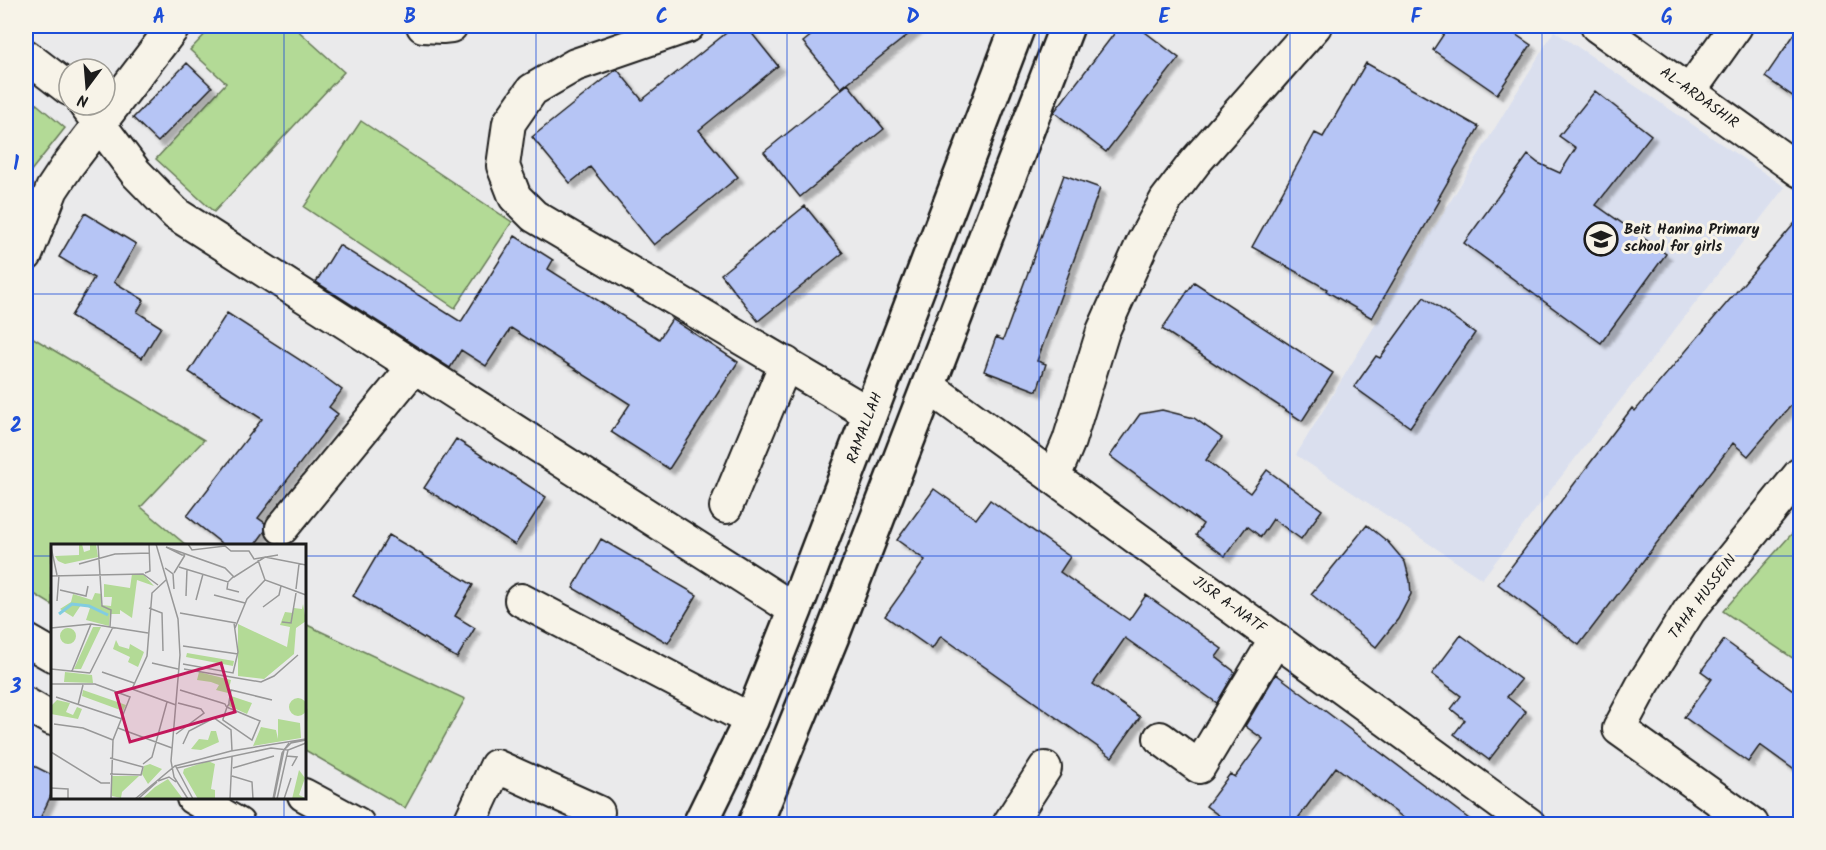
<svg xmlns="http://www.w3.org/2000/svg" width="1826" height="850" font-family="Kalam,sans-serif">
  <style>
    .built { fill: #dadfee }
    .green { fill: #b3da96; stroke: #687b59; stroke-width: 1.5 }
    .building { fill: #b6c5f5; stroke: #1c1c1c; stroke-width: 1.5; filter: url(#shadow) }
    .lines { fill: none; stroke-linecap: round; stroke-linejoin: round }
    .minor-casing { stroke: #1c1c1c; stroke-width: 36 }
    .highway-casing { stroke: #1c1c1c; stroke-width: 38 }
    .minor { stroke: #f7f3e8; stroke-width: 32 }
    .highway { stroke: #f7f3e8; stroke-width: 33 }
    .grid { fill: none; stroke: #1d4ed8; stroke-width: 1.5; stroke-opacity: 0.55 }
    .labels { text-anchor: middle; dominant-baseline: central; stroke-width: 6; stroke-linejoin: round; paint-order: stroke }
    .street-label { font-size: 15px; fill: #1c1c1c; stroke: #f7f3e8 }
    .poi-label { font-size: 15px; font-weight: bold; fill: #1c1c1c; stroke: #f7f3e8; text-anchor: start }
    .inset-river { fill: none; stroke: #81cce1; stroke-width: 3 }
    .inset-road { fill: none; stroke: #989898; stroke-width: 1.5 }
    .view { fill: #c2185b; fill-opacity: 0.15; stroke: #c2185b; stroke-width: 3 }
    .inset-edge { fill: none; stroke: #1c1c1c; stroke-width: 3 }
    .neatline { fill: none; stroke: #1d4ed8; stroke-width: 2 }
    .grid-label { font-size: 20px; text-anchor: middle; font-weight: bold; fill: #1d4ed8 }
  </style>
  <defs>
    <filter id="shadow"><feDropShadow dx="5.5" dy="5.5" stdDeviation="1.5" flood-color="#0004"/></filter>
  </defs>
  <rect width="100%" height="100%" fill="#eaeaeb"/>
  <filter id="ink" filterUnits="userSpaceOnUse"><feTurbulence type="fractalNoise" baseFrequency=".0167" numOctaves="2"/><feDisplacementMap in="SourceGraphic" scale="12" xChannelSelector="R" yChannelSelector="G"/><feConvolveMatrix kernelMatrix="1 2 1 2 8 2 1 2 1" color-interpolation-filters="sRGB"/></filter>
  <g filter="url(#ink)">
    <path class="built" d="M1554 31 1785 187 1482 579 1296 455Z"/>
    <path class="green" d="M213 26H293L344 72 214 212 156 159 226 83 190 50Z
      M26 95 65 128 26 177Z
      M361 121 512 222 455 308 304 207Z
      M30 336 204 440 141 507 186 545 52 546V605L26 589V344Z
      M1796 529 1800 533V663L1723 611Z
      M305 624 465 699 405 808 305 750Z"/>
    <path class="building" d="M735 26H746L778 66 699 130 738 177 654 245 590 167 570 183 532 137 617 69 642 100Z
      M823 26H919L841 88 803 42Z
      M1120 26H1137L1179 58 1106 152 1054 112Z
      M1449 26H1503L1531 45 1497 94 1433 50Z
      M1800 26V101L1765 77Z
      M187 63 212 87 158 142 133 118Z
      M1366 63 1479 127 1438 199 1440 200 1372 318 1326 291 1327 289 1252 247 1315 133 1323 137Z
      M848 84 884 129 800 197 764 152Z
      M1595 91 1651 135 1596 205 1666 254 1601 343 1464 243 1528 155 1538 163 1560 173 1576 148 1559 136Z
      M1064 175 1100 188 1037 361 1046 364 1037 391 984 371 996 337 1003 340Z
      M805 206 843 253 758 321 721 274Z
      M85 213 136 244 114 282 144 300 137 312 161 327 142 358 71 316 94 278 59 257Z
      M1800 217V395L1748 456 1733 443 1579 645 1498 584 1632 408 1635 411Z
      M515 236 553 260 548 269 659 339 672 319 738 362 669 469 611 432 630 404 511 328 486 366 461 350 450 368 316 282 339 245 461 322Z
      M1194 282 1333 373 1302 421 1162 329Z
      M1424 297 1475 333 1410 427 1354 387 1376 356 1380 358Z
      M227 313 314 369 342 390 329 407 338 414 258 518 265 523V531L254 546H225L187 516 262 419 189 372Z
      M1162 410 1194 418 1222 438 1206 460 1250 493 1267 470 1322 510 1301 539 1273 519 1261 537 1247 526 1225 556 1196 535 1203 524 1110 456 1140 414Z
      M456 439 546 497 515 545 424 488Z
      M934 489 976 519 990 500 1070 557 1060 572 1129 620 1146 595 1222 649 1216 657 1235 672 1217 703 1125 638 1093 684 1140 717 1112 757 941 636 932 649 885 616 925 560 897 540Z
      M1367 525 1388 542 1405 562 1410 581 1411 594 1398 619 1376 647 1311 594Z
      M389 535 473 585 455 616 475 628 457 658 353 596Z
      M601 539 697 595 668 643 573 588Z
      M1461 635 1521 680 1507 697 1526 712 1489 760 1454 734 1465 720 1451 709 1461 696 1432 674Z
      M1724 640 1800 695V774L1760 745 1748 762 1684 717 1712 679 1701 671Z
      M1276 674 1477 825H1413L1336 767 1293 825H1232L1206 806 1230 774 1235 777 1263 739 1245 726Z
      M26 762 52 775V793L37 825H26Z"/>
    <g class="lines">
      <g class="minor-casing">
        <path id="minor" d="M423 26 442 27 451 26
          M688 26 575 65 532 90 509 123 503 166 515 197 534 216 870 414
          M1597 26 1800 171
          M26 56 69 89
          M1689 92 1736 26
          M85 105 136 173 176 214 795 610
          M26 255 52 189 68 165 174 26
          M928 386 1529 824
          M1054 477 1069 441 1103 331 1143 242 1166 200 1195 162 1315 26
          M726 507 786 363
          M282 528 414 367
          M521 600 751 720
          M26 640 52 655
          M26 704 52 719
          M1160 738 1199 767 1276 639
          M304 795 358 824
          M193 798 238 824
          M469 824 496 766 598 812
          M1009 824 1045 768
          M1752 824 1619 729 1642 686 1689 611 1800 474"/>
      </g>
      <g class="highway-casing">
        <path id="highway" d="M700 824 751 720 795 610 1018 26
          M755 824 832 636 1067 26"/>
      </g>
      <use href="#minor" class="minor"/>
      <use href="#highway" class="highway"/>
    </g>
  </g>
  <path class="grid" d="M284 26V546M536 26V824M787 26V824M1039 26V824M1290 26V824M1542 26V824M26 294H1800M26 556H52M304 556H1800M284 798V824"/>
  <defs>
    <g id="school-ring" transform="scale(1.725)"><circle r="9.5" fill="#f7f3e8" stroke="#1c1c1c" stroke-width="1.5"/><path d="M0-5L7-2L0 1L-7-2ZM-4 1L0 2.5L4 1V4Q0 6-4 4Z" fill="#1c1c1c"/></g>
  </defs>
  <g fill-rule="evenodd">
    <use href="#school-ring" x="1601" y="239"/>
  </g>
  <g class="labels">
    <g class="street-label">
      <text transform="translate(1699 98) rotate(36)">AL-ARDASHIR</text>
      <text transform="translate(865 428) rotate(-69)">RAMALLAH</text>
      <text transform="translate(1703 597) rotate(-53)">TAHA HUSSEIN</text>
      <text transform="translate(1229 605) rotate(36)">JISR A-NATF</text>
    </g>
    <g class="poi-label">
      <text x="1624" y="230">Beit Hanina Primary<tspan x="1624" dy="17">school for girls</tspan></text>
    </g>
  </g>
  <g transform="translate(51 544)">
    <rect width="255" height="255" fill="#eaeaeb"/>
    <path d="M28 0H31L33 8 39 6V0H45L47 13 14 20 7 17 4 12 28 11ZM81 30 93 31 103 42 86 36 81 74 69 66V70H59L58 82 35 76 39 64 35 62 30 61 22 73 9 65 20 58 22 50 41 56 44 49 51 50 50 61 60 62 61 53H53V40L79 44ZM252 60 255 77 245 84 243 110 213 135 187 132V80L236 103 239 83 229 81 234 68 242 69 243 64 251 65ZM42 83H50L30 125H23ZM9 92a8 8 0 1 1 16 0a8 8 0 1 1-16 0ZM65 96 68 102 78 105 79 100 93 108 87 123 77 118 79 113 62 105ZM136 109 183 117 182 122 135 113ZM14 128 41 131 42 139 13 138ZM148 128 180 136 177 149 165 146 168 141 160 138 146 136ZM32 146 75 161 72 167 31 152ZM180 152 201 159 196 170 178 162ZM238 163a9 9 0 1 1 18 0a9 9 0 1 1-18 0ZM6 156 19 159 15 168 22 171 26 163 31 165 27 175 0 170V162ZM227 175 249 179 250 194 202 202 210 183 225 186 227 195ZM160 187H165L168 198 150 206 140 205 148 195 157 196ZM157 217 164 220 160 245 164 246V255H147L132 229 133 225ZM99 220 111 225 97 240 91 230 93 222ZM248 226 254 234 248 251 254 254 241 255ZM60 232H88L71 248 70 254 61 252ZM117 235 132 255H91L104 243Z" fill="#b3da96"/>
    <path class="inset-river" d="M8 70 21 60 38 62 57 71"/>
    <path class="inset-road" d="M47 0 51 62 60 66 59 83M105 0 127 75 129 111 120 217 123 233 137 255M137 0 141 6 174 2 180 7H198L203 15 227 11M0 3 6 31M134 11H131L115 3 174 24 183 33 214 13 255 21M207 16 214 36 255 51M28 20 64 10 99 9M128 23 177 38 182 33M114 24 122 30 123 45M94 29 99 27 98 0M123 29 134 11M0 32 92 30 107 41M115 36 101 49 96 112 81 145 125 161M177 38 176 45 188 48M245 45 248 20M9 46 35 52 37 42M163 51 194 59M135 52 136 25M145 56 152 30M6 57 8 31M212 63 228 51 230 42M98 64 111 69 112 107M129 69 185 79M231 78 240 79 245 49M0 84 40 80 97 89M184 84 196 55 214 36M132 102 187 110M101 119 127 125M132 120 182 129 187 108 183 79M0 125 39 129M133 125 210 138 223 132 247 111M21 127 40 80M51 128 83 139M39 129 62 83M0 140H44L79 153 62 196 60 255M129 146 171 159 174 160 175 162 176 163 178 164 209 177 201 196 172 176V175L176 163 178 160V158L180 146 221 156M5 153 71 175M27 161 32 141M3 180 32 184 62 196M67 184 121 204M125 190 153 169 150 165 127 159M132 200 138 187 163 174 180 186 181 207M0 208 50 239H59M235 212 246 213 241 222M92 220 101 213 116 158M124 221 142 255M126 224 220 204 237 206M182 224 223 212M59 230 90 231 92 223 59 214M181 232 201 238 202 255M107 237 118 233 125 238M0 244 17 245V255M84 255 124 222 180 207 255 195M87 255 106 238M179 255 181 213M222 255 231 209 238 199M223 255 233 206 240 199 255 196M226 255 237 206 255 199M233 255 240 234"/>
    <path class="view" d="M170 119 184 168 79 198 65 149Z"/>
    <rect width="255" height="255" class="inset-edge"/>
  </g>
  <rect width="1826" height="850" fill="none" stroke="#f7f3e8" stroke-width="66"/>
  <g transform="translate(87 87) rotate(196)"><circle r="28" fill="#f7f3e8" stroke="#9f9d96" stroke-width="1.5"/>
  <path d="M0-4.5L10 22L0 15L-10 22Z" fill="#1c1c1c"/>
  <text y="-9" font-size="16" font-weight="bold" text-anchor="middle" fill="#1c1c1c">N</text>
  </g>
  <rect x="33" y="33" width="1760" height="784" class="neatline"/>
  <g class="grid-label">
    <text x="159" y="23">A</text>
    <text x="410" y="23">B</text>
    <text x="662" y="23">C</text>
    <text x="913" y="23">D</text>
    <text x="1164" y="23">E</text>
    <text x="1416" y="23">F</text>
    <text x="1667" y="23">G</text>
    <text x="16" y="170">1</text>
    <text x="16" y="432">2</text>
    <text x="16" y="693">3</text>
  </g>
</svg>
